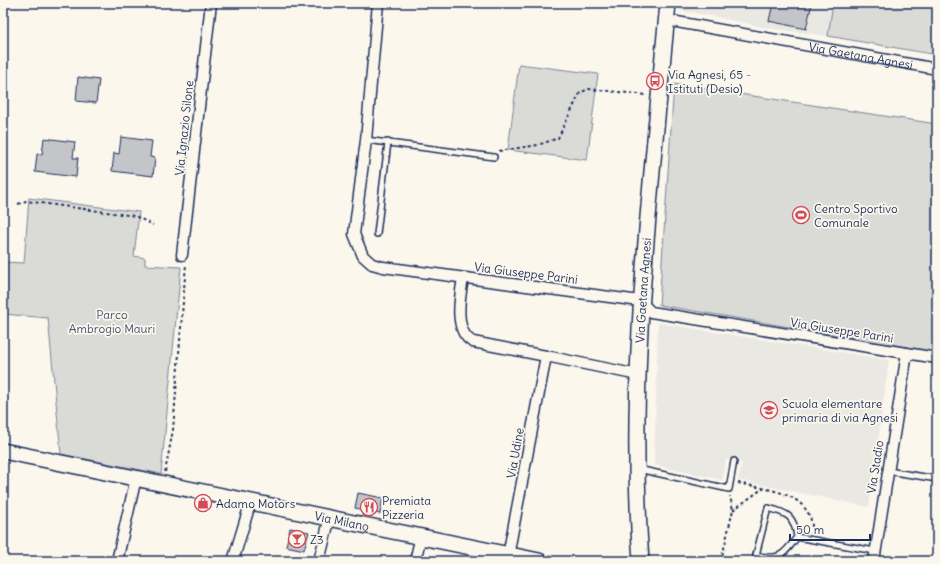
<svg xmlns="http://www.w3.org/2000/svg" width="940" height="564" font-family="Delius,sans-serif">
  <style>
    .built { fill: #eae8e2 }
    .green { fill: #dadad7; stroke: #7a849a }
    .building { fill: #c3c5c9; stroke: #1b2f5e }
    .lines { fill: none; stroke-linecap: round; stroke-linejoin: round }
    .lane-casing { stroke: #1b2f5e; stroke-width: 8 }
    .street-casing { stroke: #1b2f5e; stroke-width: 13 }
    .secondary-casing { stroke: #1b2f5e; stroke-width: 18 }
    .path { stroke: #1b2f5e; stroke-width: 2; stroke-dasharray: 3 3; stroke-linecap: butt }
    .lane { stroke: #fbf7ec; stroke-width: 5 }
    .street { stroke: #fbf7ec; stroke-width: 10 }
    .secondary { stroke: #fbf7ec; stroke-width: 15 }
    .labels { text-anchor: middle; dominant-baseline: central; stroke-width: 3.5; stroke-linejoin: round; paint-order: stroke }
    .street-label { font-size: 12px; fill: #1b2f5e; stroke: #fbf7ec }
    .poi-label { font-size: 12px; fill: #1b2f5e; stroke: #fbf7ec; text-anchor: start }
    .park-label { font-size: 12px; fill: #415176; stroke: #fbf7ec }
  </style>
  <rect width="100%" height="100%" fill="#fbf7ec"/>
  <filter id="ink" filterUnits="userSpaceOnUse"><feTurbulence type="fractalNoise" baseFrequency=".025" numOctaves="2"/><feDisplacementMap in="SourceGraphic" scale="8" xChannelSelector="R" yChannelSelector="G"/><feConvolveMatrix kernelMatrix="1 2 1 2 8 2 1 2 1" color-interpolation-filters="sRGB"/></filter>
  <g filter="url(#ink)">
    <path class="built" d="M681 3H833L828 36 768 28 702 14 680 11Z
      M658 323 889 360 869 507 738 480 742 463 726 459 722 480 654 465Z"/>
    <path class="green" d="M833 3H937V55L828 36Z
      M519 64 598 74 587 160 508 150Z
      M674 84 937 124V352L659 305Z
      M29 198 139 212 134 256 145 258V265L181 267 161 474 61 454 48 318 3 314V262L24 263Z"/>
    <path class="building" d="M773 3H812L806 29 769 21Z
      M78 77 99 80 96 103 76 101Z
      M121 137 152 141 150 157 155 158 153 176 112 171 114 153 119 154Z
      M44 138 75 142 73 158H78L76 177 35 172 37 154H42Z
      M358 493 383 498 380 514 355 508Z
      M290 528 309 532 304 550 286 546Z"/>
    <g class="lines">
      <g class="lane-casing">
        <path id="lane" d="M366 140 494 157
          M377 234 388 142
          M638 469 729 489 734 461
          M888 471 937 479
          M797 537C784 555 779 561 756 555L768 508C788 513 794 516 797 537L875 551"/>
      </g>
      <g class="street-casing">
        <g id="street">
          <path d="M378 3 366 140 354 234 363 256 372 264 383 267 640 301 651 312 937 358"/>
          <path id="s1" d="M666 20 937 69"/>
          <path d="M182 255 211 3"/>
          <path d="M463 278C460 296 453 332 473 342L546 356"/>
          <path d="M117 561 136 478"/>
          <path d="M233 561 251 501"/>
          <path d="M319 561 330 517"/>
          <path d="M415 561 421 536"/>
          <path d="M507 561 546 356 638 375"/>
          <path d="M874 561 907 353"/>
        </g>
      </g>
      <g class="secondary-casing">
        <g id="secondary">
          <path id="s2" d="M3 451 539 561"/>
          <path id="s3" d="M641 561C627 375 651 188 668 3"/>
        </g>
      </g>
      <path class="path" d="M499 151 538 145 558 138 580 93 588 89 648 95
        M18 204 26 201 135 216 153 225
        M165 472 173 430 186 264
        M738 483C762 489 799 490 810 517 812 522 812 528 813 533
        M733 510 762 489
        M721 561 733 510 730 496"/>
      <use href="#lane" class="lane"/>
      <use href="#street" class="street"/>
      <use href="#secondary" class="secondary"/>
    </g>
  </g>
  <defs>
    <g id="bus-ring" transform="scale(0.9)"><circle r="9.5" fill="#fbf7ec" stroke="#d1495b" stroke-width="1.5"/><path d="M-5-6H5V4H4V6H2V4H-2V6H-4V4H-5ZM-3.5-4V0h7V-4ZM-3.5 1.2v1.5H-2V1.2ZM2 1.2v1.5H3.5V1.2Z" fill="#d1495b"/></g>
    <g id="stadium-ring" transform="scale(0.9)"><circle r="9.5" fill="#fbf7ec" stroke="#d1495b" stroke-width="1.5"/><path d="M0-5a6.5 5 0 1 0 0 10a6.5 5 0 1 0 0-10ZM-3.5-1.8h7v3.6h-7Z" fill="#d1495b"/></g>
    <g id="school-ring" transform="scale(0.9)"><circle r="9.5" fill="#fbf7ec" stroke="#d1495b" stroke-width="1.5"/><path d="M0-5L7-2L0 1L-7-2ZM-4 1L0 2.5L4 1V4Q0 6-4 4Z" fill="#d1495b"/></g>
    <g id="shop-ring" transform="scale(0.9)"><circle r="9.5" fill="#fbf7ec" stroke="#d1495b" stroke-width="1.5"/><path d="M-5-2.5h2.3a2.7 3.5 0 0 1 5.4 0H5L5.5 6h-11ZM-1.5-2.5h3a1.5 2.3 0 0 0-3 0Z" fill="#d1495b"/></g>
    <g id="restaurant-ring" transform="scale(0.9)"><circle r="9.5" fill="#fbf7ec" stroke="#d1495b" stroke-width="1.5"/><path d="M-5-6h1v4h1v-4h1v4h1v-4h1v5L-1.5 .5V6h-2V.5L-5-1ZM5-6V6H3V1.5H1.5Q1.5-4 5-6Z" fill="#d1495b"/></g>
    <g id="bar-ring" transform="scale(0.9)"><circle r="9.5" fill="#fbf7ec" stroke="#d1495b" stroke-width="1.5"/><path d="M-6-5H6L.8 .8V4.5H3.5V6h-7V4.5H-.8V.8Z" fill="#d1495b"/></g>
  </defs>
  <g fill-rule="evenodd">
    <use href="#bus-ring" x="655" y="81"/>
    <use href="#stadium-ring" x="801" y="215"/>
    <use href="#school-ring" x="769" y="410"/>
    <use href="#shop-ring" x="203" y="503"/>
    <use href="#restaurant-ring" x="369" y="507"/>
    <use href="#bar-ring" x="297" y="539"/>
  </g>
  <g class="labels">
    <g class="street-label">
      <text stroke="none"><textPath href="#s1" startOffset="198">Via Gaetana Agnesi</textPath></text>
      <text transform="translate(184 128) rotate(-84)">Via Ignazio Silone</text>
      <text transform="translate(526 273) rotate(7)">Via Giuseppe Parini</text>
      <text stroke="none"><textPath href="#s3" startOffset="271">Via Gaetana Agnesi</textPath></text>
      <text transform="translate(842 330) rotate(9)">Via Giuseppe Parini</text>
      <text transform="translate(515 453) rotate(-80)">Via Udine</text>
      <text transform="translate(875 467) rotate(-81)">Via Stadio</text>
      <text stroke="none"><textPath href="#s2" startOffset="346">Via Milano</textPath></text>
    </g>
    <g class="poi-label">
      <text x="668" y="74">Via Agnesi, 65 -<tspan x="668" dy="14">Istituti (Desio)</tspan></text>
      <text x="814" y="208">Centro Sportivo<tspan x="814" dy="14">Comunale</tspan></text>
      <text x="782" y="403">Scuola elementare<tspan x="782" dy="14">primaria di via Agnesi</tspan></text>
      <text x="382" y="500">Premiata<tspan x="382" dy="14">Pizzeria</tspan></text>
      <text x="216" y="503">Adamo Motors</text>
      <text x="310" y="539">Z3</text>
    </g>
    <g class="park-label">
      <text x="112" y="314">Parco<tspan x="112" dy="14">Ambrogio Mauri</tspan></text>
    </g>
  </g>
  <rect width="940" height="564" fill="none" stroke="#fbf7ec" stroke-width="16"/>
  <rect x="8" y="8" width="924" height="548" fill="none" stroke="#1b2f5e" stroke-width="1.5" filter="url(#ink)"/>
  <path d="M790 534v6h80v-6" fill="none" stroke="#1b2f5e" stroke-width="2"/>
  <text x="796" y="534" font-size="12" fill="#1b2f5e" stroke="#fbf7ec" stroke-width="3" paint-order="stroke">50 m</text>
</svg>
